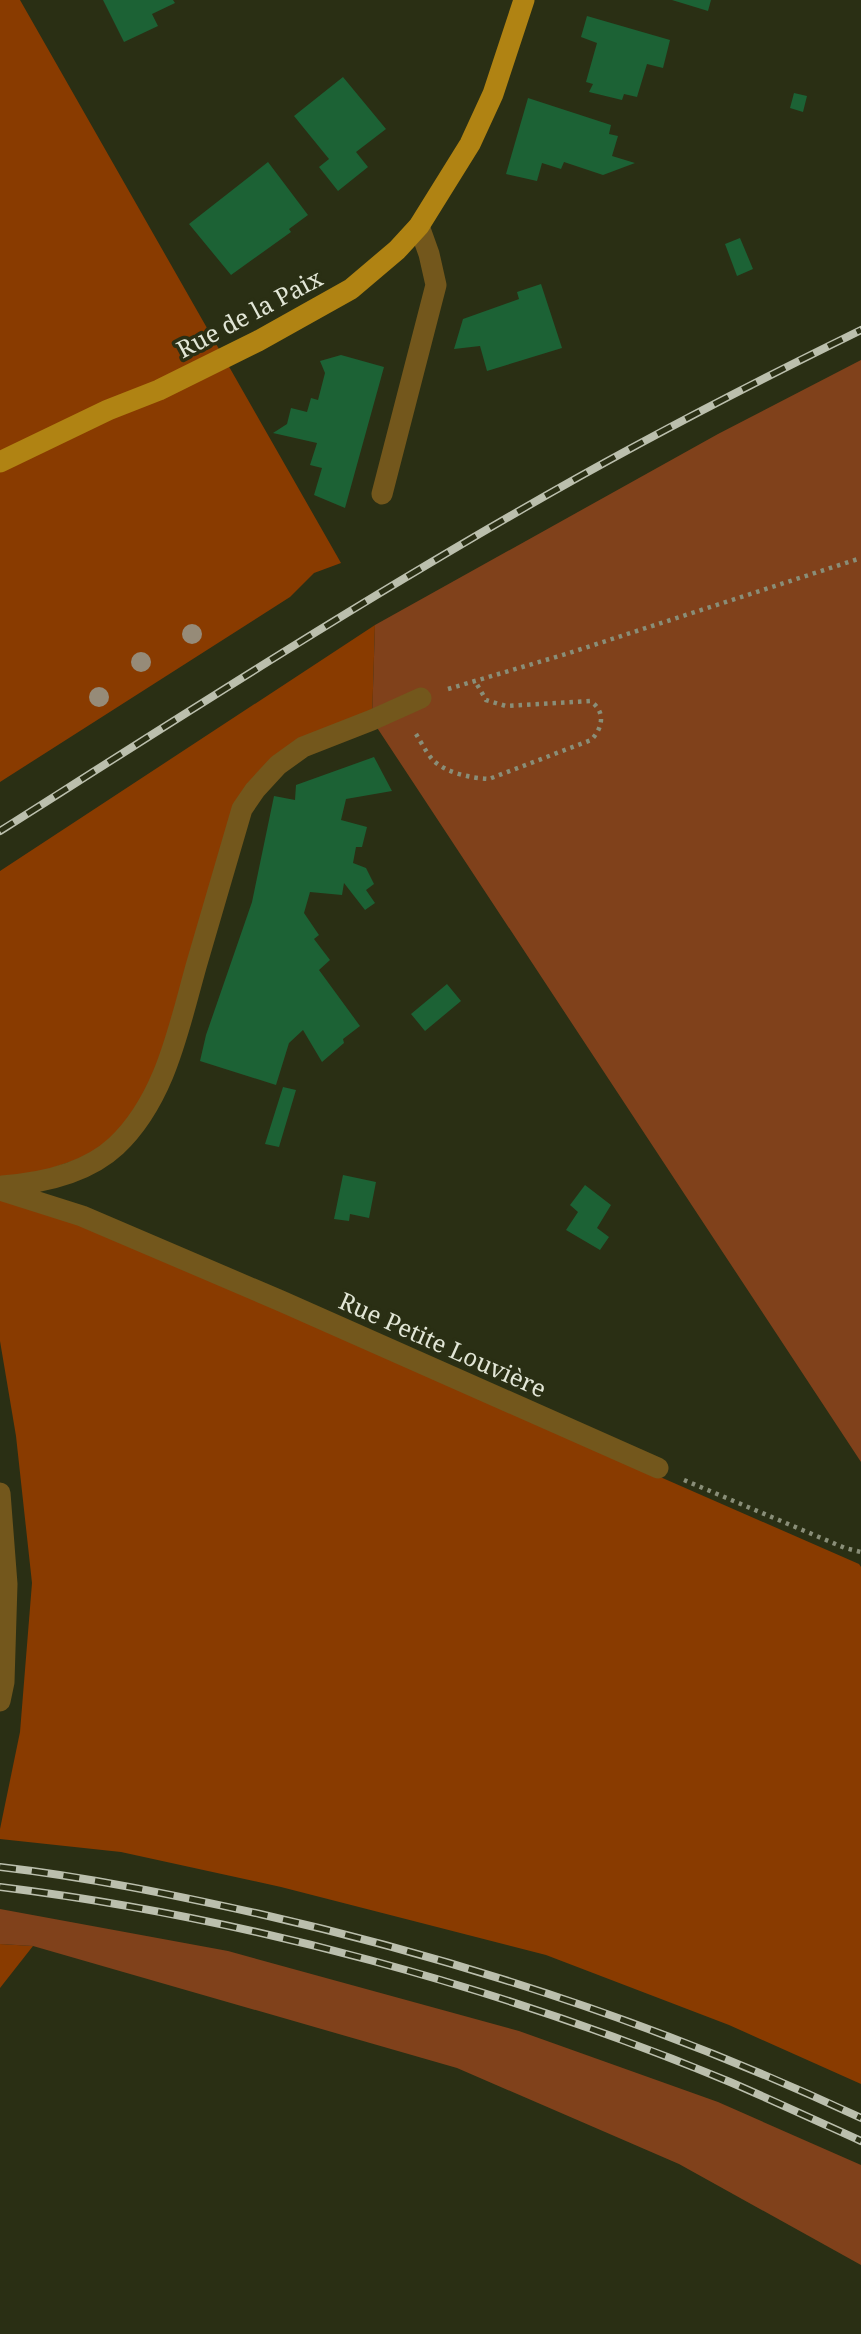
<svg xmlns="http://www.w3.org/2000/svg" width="861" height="2334" font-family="'Noto Serif',serif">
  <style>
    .green { fill: #893b00 }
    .forest { fill: #80411b }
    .building { fill: #1c6235 }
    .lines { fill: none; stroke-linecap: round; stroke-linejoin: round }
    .path { stroke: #898e78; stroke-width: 4.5; stroke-dasharray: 3.5 5; stroke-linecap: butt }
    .street { stroke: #73571c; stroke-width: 21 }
    .primary { stroke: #b08313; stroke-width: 21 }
    .rail-casing { stroke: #bbbfad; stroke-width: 8 }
    .rail { stroke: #2a2f14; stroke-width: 5; stroke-dasharray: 16; stroke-linecap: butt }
    .tree { fill: #968b78 }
    .labels { text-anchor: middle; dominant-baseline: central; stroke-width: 7; stroke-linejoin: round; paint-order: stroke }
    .street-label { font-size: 24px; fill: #e2e6d6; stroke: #2a2f14 }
  </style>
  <rect width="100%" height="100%" fill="#2a2f14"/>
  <path class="green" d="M0 0H20L341 563 314 573 290 597 0 782Z
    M375 625 372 720 303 747 255 790 168 1065 116 1146 0 1186V871Z
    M0 1198 76 1221 859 1564 861 1567V2084L729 2025 546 1955 281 1887 121 1852 0 1839V1829L20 1732 32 1583 16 1436 0 1341Z
    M0 1944 33 1946 0 1988Z"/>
  <path class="forest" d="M861 360V1462L372 720 375 625 718 434Z
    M0 1909 228 1951 519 2031 718 2102 861 2165V2265L679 2164 457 2068 33 1946 0 1944Z"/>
  <path class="building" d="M103 0H173L175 3 152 14 158 26 124 42Z
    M672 0H711L708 11Z
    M587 16 670 40 663 68 647 64 637 97 624 94 622 100 589 92 593 84 586 82 597 43 581 37Z
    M343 77 386 129 356 152 368 167 338 191 319 167 329 159 294 116Z
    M794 93 807 96 803 112 790 108Z
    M528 98 611 125 609 134 618 136 612 156 635 163 603 175 564 162 561 169 542 163 537 181 506 174Z
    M268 162 308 215 289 229 291 232 231 275 189 224Z
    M740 238 753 269 737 276 725 244Z
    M541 284 562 348 487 371 480 346 454 349 463 319 519 299 517 292Z
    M341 355 384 367 345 508 314 495 322 468 310 465 317 443 273 433 287 424 291 408 307 412 311 398 318 400 325 373 320 361Z
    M374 757 392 791 346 799 341 820 367 827 362 847H356L353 863 366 868 374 884 366 890 375 903 365 910 344 883 342 895 310 892 304 913 319 935 314 939 330 960 319 970 360 1026 343 1039 344 1043 322 1062 303 1030 289 1043 276 1085 200 1061 206 1035 252 902 274 796 295 800 296 785Z
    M447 984 461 1001 425 1031 411 1014Z
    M283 1087 296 1090 279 1147 265 1144Z
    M343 1175 376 1182 369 1218 350 1214 349 1221 334 1219Z
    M585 1185 611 1205 597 1228 609 1237 600 1250 566 1230 578 1212 570 1205Z"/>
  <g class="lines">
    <path class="path" d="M448 689 566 654 861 558
      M416 734C421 742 426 752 432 759 445 773 471 778 489 779L591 740C603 728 606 711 590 701L506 706 486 700 475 681
      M684 1480 845 1548 861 1552"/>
    <path class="street" d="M382 494 436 285 429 254 419 226
      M2 1186C42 1183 86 1174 116 1146 166 1099 179 1026 197 963 212 912 227 860 242 809L255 790 278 765 303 747 372 720 421 698
      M0 1190 82 1216 281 1301 658 1468
      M0 1493 7 1584 4 1682 0 1701"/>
    <path class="primary" d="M0 462 108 410 159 390 258 341 351 289 397 250 419 226 470 144 493 94 524 0"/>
    <g class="rail-casing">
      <path id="rail" d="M0 831C172 722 343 612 519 511 631 446 745 387 861 330
        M0 1867C88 1877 174 1895 260 1914 467 1961 669 2028 861 2118
        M0 1887C244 1917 503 1988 730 2082 774 2101 817 2121 861 2141"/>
    </g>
    <use href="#rail" class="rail"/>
  </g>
  <g class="tree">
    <circle cx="192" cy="634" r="10"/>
    <circle cx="141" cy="662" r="10"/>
    <circle cx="99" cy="697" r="10"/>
  </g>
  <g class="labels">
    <g class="street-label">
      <text transform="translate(249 313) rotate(-28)">Rue de la Paix</text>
      <text transform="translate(443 1344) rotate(24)">Rue Petite Louvière</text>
    </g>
  </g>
</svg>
